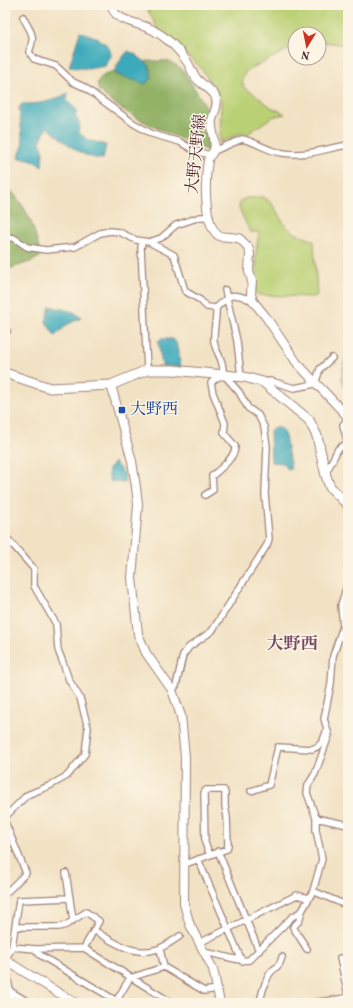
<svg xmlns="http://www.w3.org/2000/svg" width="353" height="1008" font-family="Vollkorn,'Noto Serif JP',serif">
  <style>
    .green { fill: #bad075; stroke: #827850 }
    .forest { fill: #93b266; stroke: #6e6848 }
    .water { fill: #3caabb; stroke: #436473 }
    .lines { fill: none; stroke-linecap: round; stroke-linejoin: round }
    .street-casing { stroke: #9e8078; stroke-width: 8 }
    .secondary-casing { stroke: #9e8078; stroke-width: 10 }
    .primary-casing { stroke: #9e8078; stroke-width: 11 }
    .street { stroke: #fff; stroke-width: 5.5 }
    .secondary { stroke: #fff; stroke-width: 8 }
    .primary { stroke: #fff; stroke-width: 9 }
    .transit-dot { fill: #1a4fb4; stroke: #fcf5e5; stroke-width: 1.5 }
    .labels { text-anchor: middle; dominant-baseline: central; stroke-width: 3; stroke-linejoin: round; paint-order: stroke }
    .street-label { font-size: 16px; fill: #4a1f2b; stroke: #fcf5e5 }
    .transit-label { font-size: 16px; fill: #164399; stroke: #fcf5e5; text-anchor: start }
    .neighbourhood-label { font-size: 17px; font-weight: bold; fill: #754a66; stroke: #fcf5e5 }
  </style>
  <rect width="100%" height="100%" fill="#fcf5e5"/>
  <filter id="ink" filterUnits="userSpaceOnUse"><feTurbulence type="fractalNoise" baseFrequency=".025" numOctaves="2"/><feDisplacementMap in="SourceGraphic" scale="8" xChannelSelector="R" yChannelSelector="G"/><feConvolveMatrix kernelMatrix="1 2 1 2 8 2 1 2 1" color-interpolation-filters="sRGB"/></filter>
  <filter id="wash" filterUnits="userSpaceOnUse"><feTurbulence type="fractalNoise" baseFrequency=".012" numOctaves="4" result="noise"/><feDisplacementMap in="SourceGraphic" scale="16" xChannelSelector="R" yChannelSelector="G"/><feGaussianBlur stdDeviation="0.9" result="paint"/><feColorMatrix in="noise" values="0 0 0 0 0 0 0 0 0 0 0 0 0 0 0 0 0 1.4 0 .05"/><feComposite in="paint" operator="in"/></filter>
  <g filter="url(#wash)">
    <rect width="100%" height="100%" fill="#f2e2c4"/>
    <path class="green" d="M145 5H348V40L345 45 319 41V34H295V46L246 71 242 80 244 88 253 93 271 107 285 114 272 117 246 135 240 133 220 143 221 102 217 92 200 67 158 29Z
      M263 197C277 204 277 216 286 226 293 234 305 237 314 241L317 295 314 297 258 295 255 292 256 252 259 232H250L239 208 240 201 246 198Z"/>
    <path class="forest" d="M148 61H169L182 69 207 108 211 122 208 151C170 133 130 120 99 91 98 89 97 84 98 82 101 71 138 64 148 61Z
      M5 186C26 202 37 232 40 257L30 262 5 270Z
      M348 345V395L341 378Z"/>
    <path class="water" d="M80 32C92 35 111 41 111 56L105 66 88 69 69 67Z
      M128 51 135 54 149 65 152 78 145 84 115 74C115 65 122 58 128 51Z
      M68 93 67 101 78 111 75 116 80 124 78 132 88 140 106 145 103 159C79 158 64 140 47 127L40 142 43 150 42 166 30 159 18 158 23 146 19 108 22 104C40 104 52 102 68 93Z
      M50 306 74 312 81 318 68 324 55 336 46 322Z
      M161 339H173L176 342 181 367 162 366 158 341Z
      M277 427 284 431 291 469 286 468 283 463 271 462 270 430Z
      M114 462 125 475 124 483 110 481 108 471Z"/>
  </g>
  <g filter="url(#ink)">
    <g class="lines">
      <g class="street-casing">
        <path id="street" d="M23 17C31 34 36 33 29 52L34 59 56 66 73 82 84 87 133 123 152 134 180 142 195 151 210 155
          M214 151 242 139C254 141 264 149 277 152 305 158 322 149 348 145
          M5 237 14 238 27 247 46 250 75 247 100 233 110 231 119 232 136 240 149 242 161 238 176 225 200 217H210
          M142 241 141 248 147 370
          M149 242 174 255 185 291 200 300 207 307 216 308C228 297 230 291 248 299
          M225 290 237 341 241 377
          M216 308C217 319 213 330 214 341 215 353 224 357 223 375
          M5 332 7 331
          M263 382 271 381 294 388 315 384 320 369 332 358
          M326 473 338 449 346 444 347 440 343 425 348 418
          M205 495 213 490 212 476C220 469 236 457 235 446L224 433 225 423 213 393 211 383 215 379 221 376
          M5 536 34 569V586L56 624 58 650 62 660 69 680 80 698 88 728 85 754 67 776 49 786 27 795 5 817
          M172 690 176 686 183 655 189 647 212 631 267 545 269 539 265 494 267 446 264 427 258 415 248 408 239 392 225 376
          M251 791 269 785 278 747 312 749C322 746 324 739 327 729
          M316 818 348 825
          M5 822 26 873 5 894
          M218 851 259 951
          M198 859 242 961
          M184 863H188L227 849 228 845 227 817 225 806V793L224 790H206L204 793 205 843 210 855
          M66 873 73 920
          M313 891 348 906
          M302 911 299 921 293 927 307 949
          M16 927H59L66 925 86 912 99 921 84 948
          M94 930C112 942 135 957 158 949 166 946 173 941 180 936
          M199 943 297 895 308 898
          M12 947 19 900 70 898
          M35 949 40 955 120 1003
          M160 949 164 967 204 991 218 989
          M205 953C220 953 234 962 249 960L292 917 302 911 313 891 322 859 316 830V818L307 793 308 785 315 774 329 735 324 719 331 684 333 656 343 626 341 605 348 582
          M340 958 348 995 346 998V1003
          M5 988 30 1003
          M12 1003 5 961 12 947 35 949 84 948 172 1003
          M115 1003 130 978 164 967
          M260 1003C261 995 266 978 271 972 277 966 280 966 282 957
          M313 1003 346 998"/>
      </g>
      <g class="secondary-casing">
        <path id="secondary" d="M112 5C112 21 141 23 153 30 168 38 179 49 188 63 191 69 194 77 199 81 204 86 212 90 215 96 219 104 214 112 212 120 210 129 217 140 214 150 212 154 209 156 208 160 205 178 203 225 219 236L239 238 248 247 250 253 249 272 252 281 251 294 253 301 266 317 297 363 348 417
          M111 385 132 461 136 487 138 505 132 578 138 634 146 653 172 690 181 716 185 757 184 904 190 925 213 969 220 1003
          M5 960 75 1003"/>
      </g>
      <g class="primary-casing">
        <path id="primary" d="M5 373 50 388 111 385 147 370H173L244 377 263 382 309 420 317 436 326 476 330 487 348 505"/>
      </g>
      <use href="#street" class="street"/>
      <use href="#secondary" class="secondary"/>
      <use href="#primary" class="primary"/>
    </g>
  </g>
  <rect class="transit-dot" x="118" y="406" width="8" height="8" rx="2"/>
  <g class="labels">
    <g class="street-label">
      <text transform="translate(197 154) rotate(-84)">大野天野線</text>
    </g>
    <g class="transit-label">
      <text x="130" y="410">大野西</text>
    </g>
    <g class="neighbourhood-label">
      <text x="292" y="644">大野西</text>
    </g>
  </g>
  <rect width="353" height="1008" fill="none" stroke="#fcf5e5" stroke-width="20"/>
  <g transform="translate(307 46) rotate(190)"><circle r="19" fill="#fcf5e5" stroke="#b59f9b"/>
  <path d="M0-3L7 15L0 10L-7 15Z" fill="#c8321e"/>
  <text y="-6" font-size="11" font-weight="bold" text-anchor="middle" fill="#4a1f2b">N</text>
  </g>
</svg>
